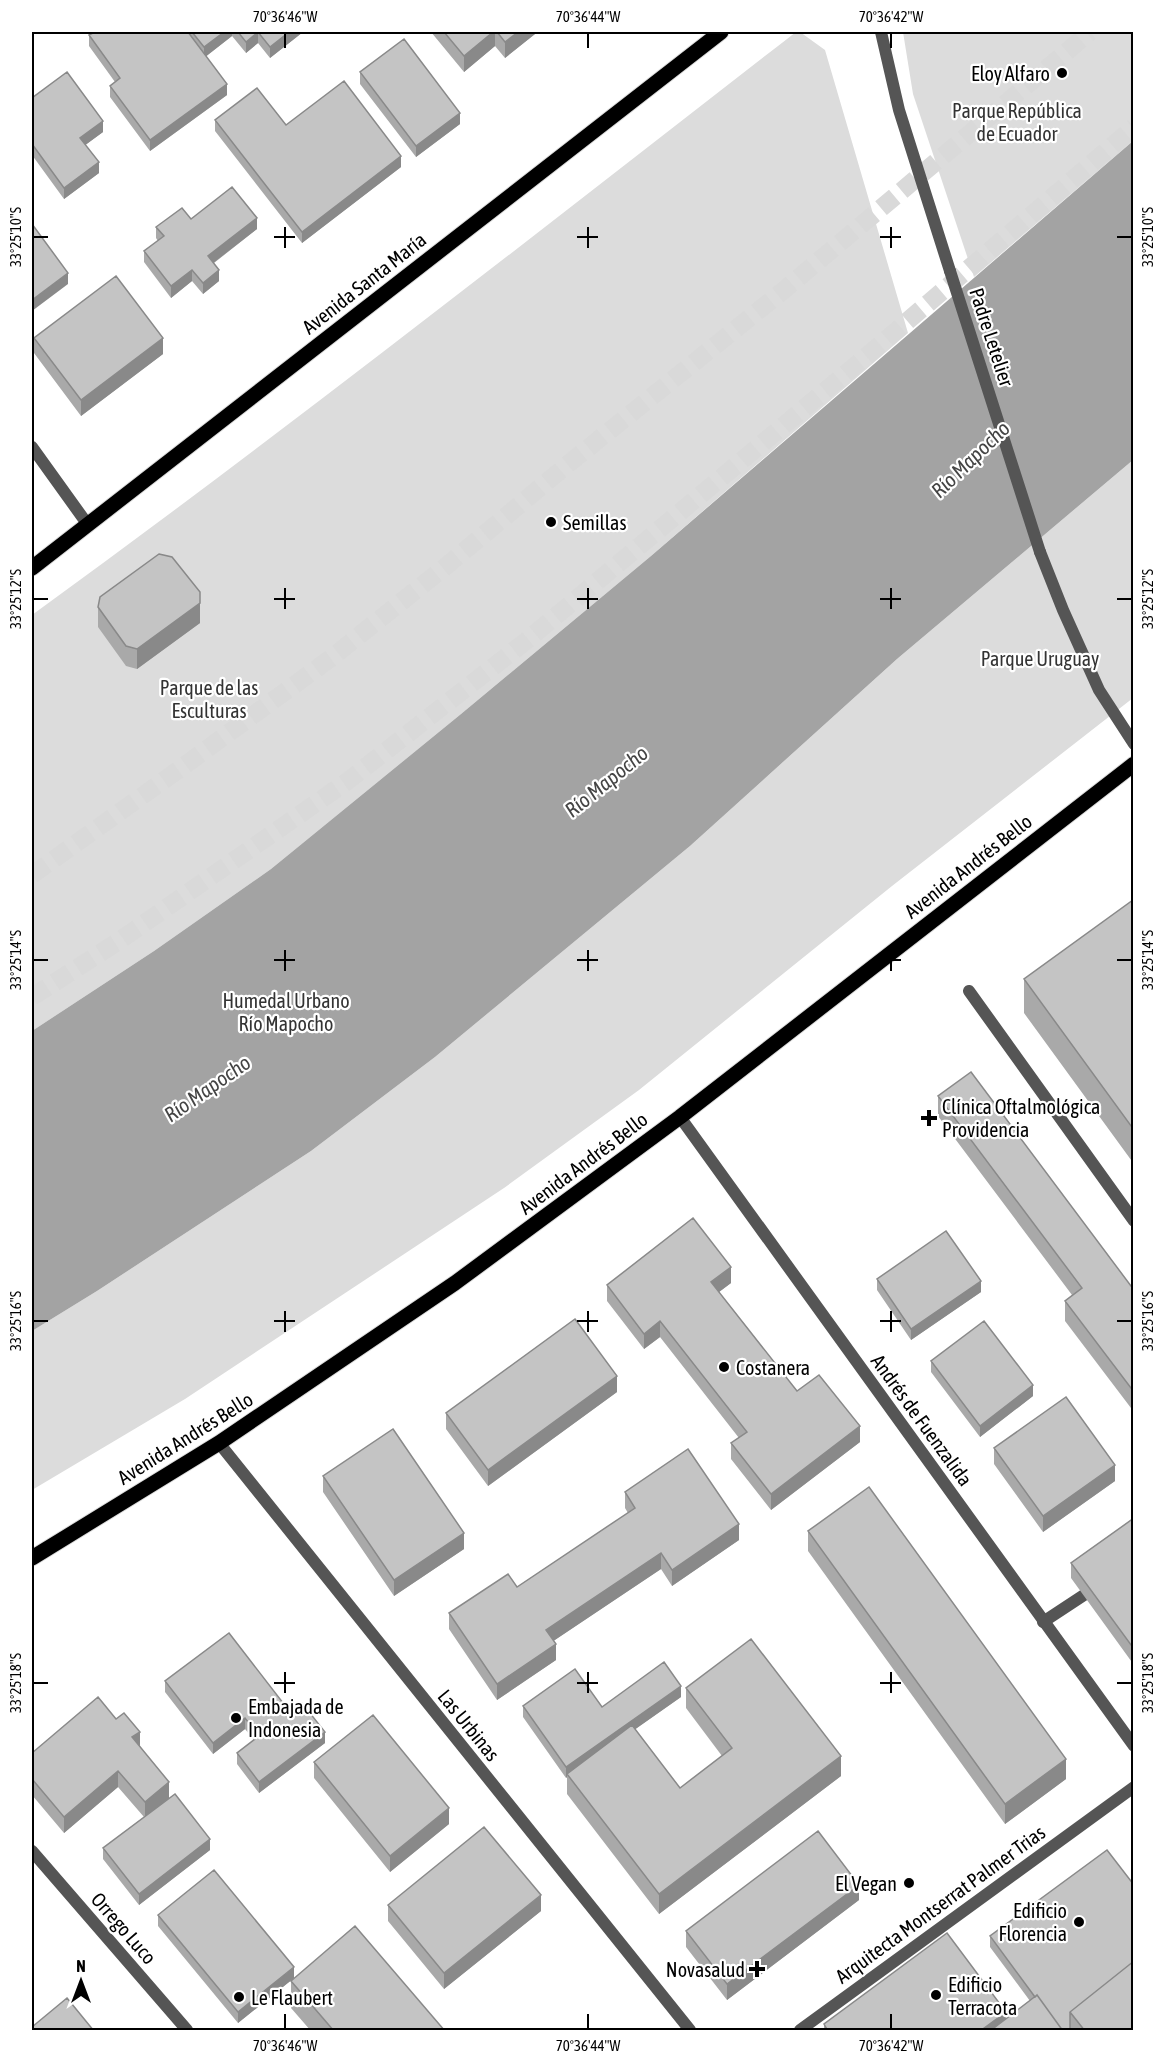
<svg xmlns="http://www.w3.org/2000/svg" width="1165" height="2062" font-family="'Asap Condensed',sans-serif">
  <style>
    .green { fill: #dcdcdc }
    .water { fill: #a3a3a3 }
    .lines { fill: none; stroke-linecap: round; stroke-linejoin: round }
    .motorway-tunnel { stroke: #d9d9d9; stroke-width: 18; stroke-dasharray: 18 9; stroke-linecap: butt }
    .primary-casing { stroke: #dbdbdb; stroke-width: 17 }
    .pedestrian { stroke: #555; stroke-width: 12 }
    .minor { stroke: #555; stroke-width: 12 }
    .tertiary { stroke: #555; stroke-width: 12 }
    .primary { stroke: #000; stroke-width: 15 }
    .tertiary-bridge { stroke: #555; stroke-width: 12 }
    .wall { fill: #a9a9a9 }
    .shaded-wall { fill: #898989 }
    .building { fill: #c4c4c4; stroke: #898989; stroke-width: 1.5 }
    .ticks { fill: none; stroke: #000; stroke-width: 2 }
    .poi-dot { fill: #000; stroke: #fff; stroke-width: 2 }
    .labels { text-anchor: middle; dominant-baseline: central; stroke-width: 4.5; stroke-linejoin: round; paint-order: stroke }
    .poi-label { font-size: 20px; fill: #000; stroke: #fff; text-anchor: start }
    .park-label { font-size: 20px; fill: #333; stroke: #fff }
    .street-label { font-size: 20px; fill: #000; stroke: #fff }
    .water-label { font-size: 21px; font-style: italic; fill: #444; stroke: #fff }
    .neatline { fill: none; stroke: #000; stroke-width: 2 }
    .ticks-label { font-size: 15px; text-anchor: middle; fill: #000 }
  </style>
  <rect width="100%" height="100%" fill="#fff"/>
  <path class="green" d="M796 32H800L825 50 908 333 651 556 461 714 271 869 154 951 32 1031V615C291 427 543 228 796 32Z
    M903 32H1133V141L974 277 913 94Z
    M1133 460V698L892 886 639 1090 504 1188 185 1399 32 1490V1331L97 1291 311 1151 435 1057 690 846 897 659Z"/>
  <path class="water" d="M1133 141V460L897 659 690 846 435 1057 311 1151 97 1291 32 1331V1031L154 951 271 869 461 714 651 556Z"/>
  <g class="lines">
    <path class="motorway-tunnel" d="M32 875 181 768 331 658 445 567 567 465 784 290 1090 32
      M32 997 119 941 349 780 526 641 869 354 1134 127"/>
    <g class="primary-casing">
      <path id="primary" d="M32 568 721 32
        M32 1558 219 1443 455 1283 680 1117 1134 764"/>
    </g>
    <path class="pedestrian" d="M969 991 1134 1221
      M1043 1622 1084 1595"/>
    <path class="minor" d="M32 447 88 525
      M680 1117 1134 1746
      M219 1443 690 2030
      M32 1851 187 2030
      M800 2030 1134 1787"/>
    <path class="tertiary" d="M881 32 899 110 950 271
      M1040 552 1063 610 1099 690 1134 744"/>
    <use href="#primary" class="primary"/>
    <path class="tertiary-bridge" d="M950 271 1040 552"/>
  </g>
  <path class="wall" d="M95 32H303L270 58 258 43 246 53 232 36 206 56 227 95 150 151 110 97V86L115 82 89 46V35Z
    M431 32H535V34L505 58 495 46 464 72Z
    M360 72 460 124 416 157 360 84Z
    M32 98 103 132 85 145 99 173 64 199 32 155Z
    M215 120 286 125 401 167 302 243 215 131Z
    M191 219 257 229 214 263 219 281 203 294 192 281 171 298 144 262V251L158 241 156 238V227Z
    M34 338 163 354 81 416 34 353Z
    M98 607 200 623 137 669 126 666 98 627Z
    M1134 900V1164L1024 1013V979Z
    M938 1096 1134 1290V1412L1065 1321V1301L1072 1295 938 1116Z
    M877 1279 981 1292 911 1340 877 1290Z
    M731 1283 719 1292 797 1391 860 1442 771 1510 731 1459V1443L739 1438 660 1337 644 1349 607 1301V1285Z
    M931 1361 1033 1396 980 1437 931 1372Z
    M617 1392 488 1486 446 1429V1413Z
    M994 1448 1115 1481 1043 1532 994 1464Z
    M323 1476 464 1549 394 1596 323 1492Z
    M625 1492 739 1540 672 1586 661 1569 553 1641 556 1660 497 1700 449 1629V1613L517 1587 628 1513 625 1508Z
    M1134 1518V1665L1071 1578V1563Z
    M808 1531 1066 1779 1005 1824 808 1551Z
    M165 1681 290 1712 325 1743 259 1793 237 1764V1753L254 1740 245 1729 213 1754 165 1692Z
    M686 1688 841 1776 659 1914 567 1794V1777L566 1778 523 1717V1706L602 1707 681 1697 635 1729 680 1788 722 1756 686 1708Z
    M116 1719 140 1747 169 1798 210 1850 139 1905 103 1859V1848L144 1817 118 1787 64 1833 32 1795V1753Z
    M314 1762 449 1824 390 1872 314 1778Z
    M859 1900 727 2000 686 1947V1931Z
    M388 1905 541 1911 444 1989 388 1921Z
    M158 1915 294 1978 238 2023 158 1926Z
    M990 1936 1134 2031H824V2024L1006 2019 1030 2001 990 1947Z
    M291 1981 445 2031H311L291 2008Z"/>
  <path class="shaded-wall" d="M224 32H232V36L204 58V47Z
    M258 32V43L246 53V42Z
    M289 32H303L270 58V47Z
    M493 32H495V46L464 72V56Z
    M518 32H535V34L505 58V42Z
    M227 84V95L150 151V140Z
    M460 113V124L416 157V146Z
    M103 121V132L80 149V138Z
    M401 156V167L302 243V232Z
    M99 162V173L64 199V188Z
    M257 218V229L208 267V256Z
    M192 270V281L171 298V286Z
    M219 270V281L203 294V283Z
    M68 273V284L32 311V300Z
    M163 338V354L81 416V400Z
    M200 603V623L137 669V649Z
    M731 1267V1283L711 1298V1282Z
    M981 1281V1292L911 1340V1329Z
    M660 1321V1337L644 1349V1334Z
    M617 1376V1392L488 1486V1470Z
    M1033 1385V1396L980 1437V1426Z
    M860 1426V1442L771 1510V1494Z
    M1115 1465V1481L1043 1532V1516Z
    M739 1524V1540L672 1586V1570Z
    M464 1533V1549L394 1596V1580Z
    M661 1553V1569L546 1646V1630Z
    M556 1644V1660L497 1700V1684Z
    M681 1686V1697L569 1776 567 1774V1777L566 1778V1767Z
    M245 1718V1729L213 1754V1743Z
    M140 1732V1748L132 1737Z
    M325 1732V1743L259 1793V1782Z
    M841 1756V1776L659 1914V1894Z
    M1066 1759V1779L1005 1824V1804Z
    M118 1771V1787L64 1833V1817Z
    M169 1782V1798L145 1818V1802Z
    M449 1808V1824L390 1872V1856Z
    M210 1839V1850L139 1905V1894Z
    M859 1885V1900L727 2000V1984Z
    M541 1895V1911L444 1989V1973Z
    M34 1961V1976L32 1979V1963Z
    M294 1967V1978L238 2023V2012Z
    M1006 2012V2031H980Z"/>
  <path class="building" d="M95 32H188L227 84 150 140 110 86 120 78 89 35Z
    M192 32H224L204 47Z
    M238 32H289L270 47 258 32 246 42Z
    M444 32H493L464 56Z
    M497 32H518L505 42Z
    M404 39 460 113 416 146 360 72Z
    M67 72 103 121 80 138 99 162 64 188 32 144V98Z
    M344 81 401 156 302 232 215 120 257 88 286 125Z
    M232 187 257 218 208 256 219 270 203 283 192 270 171 286 144 251 164 236 156 227 182 208 191 219Z
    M32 224 68 273 32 300Z
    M116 276 163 338 81 400 34 338Z
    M159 554 172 557 200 592V603L137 649 126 646 98 607 100 597Z
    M1133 900H1134V1130L1024 979Z
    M971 1072 1134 1290V1392L1065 1301 1082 1288 938 1096Z
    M693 1218 731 1267 711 1282 797 1391 819 1375 860 1426 771 1494 731 1443 747 1432 660 1321 644 1334 607 1285Z
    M946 1231 981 1281 911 1329 877 1279Z
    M575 1319 617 1376 488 1470 446 1413Z
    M984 1321 1033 1385 980 1426 931 1361Z
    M1066 1397 1115 1465 1043 1516 994 1448Z
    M393 1429 464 1533 394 1580 323 1476Z
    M688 1449 739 1524 672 1570 661 1553 546 1630 556 1644 497 1684 449 1613 508 1574 517 1587 635 1508 625 1492Z
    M869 1487 1066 1759 1005 1804 808 1531Z
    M1134 1518V1649L1071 1563Z
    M229 1633 290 1712 302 1703 325 1732 259 1782 237 1753 259 1736 245 1718 213 1743 165 1681Z
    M751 1639 841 1756 659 1894 567 1774 632 1725 680 1788 732 1748 686 1688Z
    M664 1662 681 1686 566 1767 523 1706 575 1669 602 1707Z
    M98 1697 116 1719 124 1713 140 1732 132 1737 169 1782 145 1802 118 1771 64 1817 32 1779V1753Z
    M373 1715 449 1808 390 1856 314 1762Z
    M175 1794 210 1839 139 1894 103 1848Z
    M484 1827 541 1895 444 1973 388 1905Z
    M818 1831 859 1885 727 1984 686 1931Z
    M1107 1850 1134 1885V1961L1070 2012V2031H1063L1037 1995 1035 1997 990 1936Z
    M214 1870 294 1967 238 2012 158 1915Z
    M355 1926 445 2031H334L291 1981Z
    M947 1933 1006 2012 980 2031H828L824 2024Z
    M1134 1961V2031H1085L1070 2012Z
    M1037 1995 1063 2031H990Z
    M67 1998 94 2031H32V2027Z"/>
  <path class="ticks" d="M285 33V48M588 33V48M891 33V48M285 227V248M588 227V248M891 227V248M33 237H48M274 237H295M577 237H598M880 237H901M1117 237H1132M285 588V609M588 588V609M891 588V609M33 599H48M274 599H295M577 599H598M880 599H901M1117 599H1132M285 950V971M588 950V971M891 950V971M33 960H48M274 960H295M577 960H598M880 960H901M1117 960H1132M285 1311V1332M588 1311V1332M891 1311V1332M33 1321H48M274 1321H295M577 1321H598M880 1321H901M1117 1321H1132M285 1672V1693M588 1672V1693M891 1672V1693M33 1683H48M274 1683H295M577 1683H598M880 1683H901M1117 1683H1132M285 2014V2029M588 2014V2029M891 2014V2029"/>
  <g class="poi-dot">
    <circle cx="1062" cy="73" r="6"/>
    <circle cx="551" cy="522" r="6"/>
    <path d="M926 1109h6v6h6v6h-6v6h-6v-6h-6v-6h6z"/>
    <circle cx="724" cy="1367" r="6"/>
    <circle cx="236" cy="1718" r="6"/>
    <circle cx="909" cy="1883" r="6"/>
    <circle cx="1079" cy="1922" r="6"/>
    <path d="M754 1960h6v6h6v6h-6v6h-6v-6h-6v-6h6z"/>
    <circle cx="936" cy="1995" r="6"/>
    <circle cx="239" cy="1997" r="6"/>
  </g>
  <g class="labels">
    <g class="poi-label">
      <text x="1050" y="73" text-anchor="end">Eloy Alfaro</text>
      <text x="563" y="522">Semillas</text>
      <text x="942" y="1106">Clínica Oftalmológica<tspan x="942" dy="23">Providencia</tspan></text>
      <text x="736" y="1367">Costanera</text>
      <text x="248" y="1706">Embajada de<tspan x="248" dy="23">Indonesia</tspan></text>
      <text x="897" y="1883" text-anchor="end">El Vegan</text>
      <text x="1067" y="1910" text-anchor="end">Edificio<tspan x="1067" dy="23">Florencia</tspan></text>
      <text x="745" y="1969" text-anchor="end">Novasalud</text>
      <text x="948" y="1984">Edificio<tspan x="948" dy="23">Terracota</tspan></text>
      <text x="251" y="1997">Le Flaubert</text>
    </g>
    <g class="park-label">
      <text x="1017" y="110">Parque República<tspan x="1017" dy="23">de Ecuador</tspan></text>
      <text x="1040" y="658">Parque Uruguay</text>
      <text x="209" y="687">Parque de las<tspan x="209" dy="23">Esculturas</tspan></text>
      <text x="286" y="1000">Humedal Urbano<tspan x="286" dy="23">Río Mapocho</tspan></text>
    </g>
    <g class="street-label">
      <text transform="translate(364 283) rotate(-38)">Avenida Santa María</text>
      <text transform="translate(992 337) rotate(72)">Padre Letelier</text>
      <text transform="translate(968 866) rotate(-38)">Avenida Andrés Bello</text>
      <text transform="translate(583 1163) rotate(-37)">Avenida Andrés Bello</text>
      <text transform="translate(922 1420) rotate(54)">Andrés de Fuenzalida</text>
      <text transform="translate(185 1438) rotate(-32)">Avenida Andrés Bello</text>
      <text transform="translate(469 1725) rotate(51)">Las Urbinas</text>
      <text transform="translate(940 1904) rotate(-36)">Arquitecta Montserrat Palmer Trias</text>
      <text transform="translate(124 1928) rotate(49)">Orrego Luco</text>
    </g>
    <g class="water-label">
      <text transform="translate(970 459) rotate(-44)">Río Mapocho</text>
      <text transform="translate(606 781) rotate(-39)">Río Mapocho</text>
      <text transform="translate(207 1088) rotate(-35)">Río Mapocho</text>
    </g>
  </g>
  <rect width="1165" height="2062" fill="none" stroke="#ffffff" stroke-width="66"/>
  <g transform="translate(81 1981)" stroke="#ffffff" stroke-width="4.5" paint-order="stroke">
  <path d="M0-4.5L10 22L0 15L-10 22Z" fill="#000000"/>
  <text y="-9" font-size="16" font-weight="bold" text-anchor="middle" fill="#000000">N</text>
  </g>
  <rect x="33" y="33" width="1099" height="1996" class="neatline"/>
  <g class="ticks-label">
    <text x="285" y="22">70°36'46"W</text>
    <text x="588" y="22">70°36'44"W</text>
    <text x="891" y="22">70°36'42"W</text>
    <text transform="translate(16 237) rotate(-90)" y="5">33°25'10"S</text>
    <text transform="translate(1148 237) rotate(-90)" y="5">33°25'10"S</text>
    <text transform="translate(16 599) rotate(-90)" y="5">33°25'12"S</text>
    <text transform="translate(1148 599) rotate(-90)" y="5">33°25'12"S</text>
    <text transform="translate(16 960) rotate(-90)" y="5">33°25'14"S</text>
    <text transform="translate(1148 960) rotate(-90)" y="5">33°25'14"S</text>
    <text transform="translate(16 1321) rotate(-90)" y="5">33°25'16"S</text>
    <text transform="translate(1148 1321) rotate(-90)" y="5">33°25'16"S</text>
    <text transform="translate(16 1683) rotate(-90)" y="5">33°25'18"S</text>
    <text transform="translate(1148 1683) rotate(-90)" y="5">33°25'18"S</text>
    <text x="285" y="2051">70°36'46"W</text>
    <text x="588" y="2051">70°36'44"W</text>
    <text x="891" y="2051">70°36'42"W</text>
  </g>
</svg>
